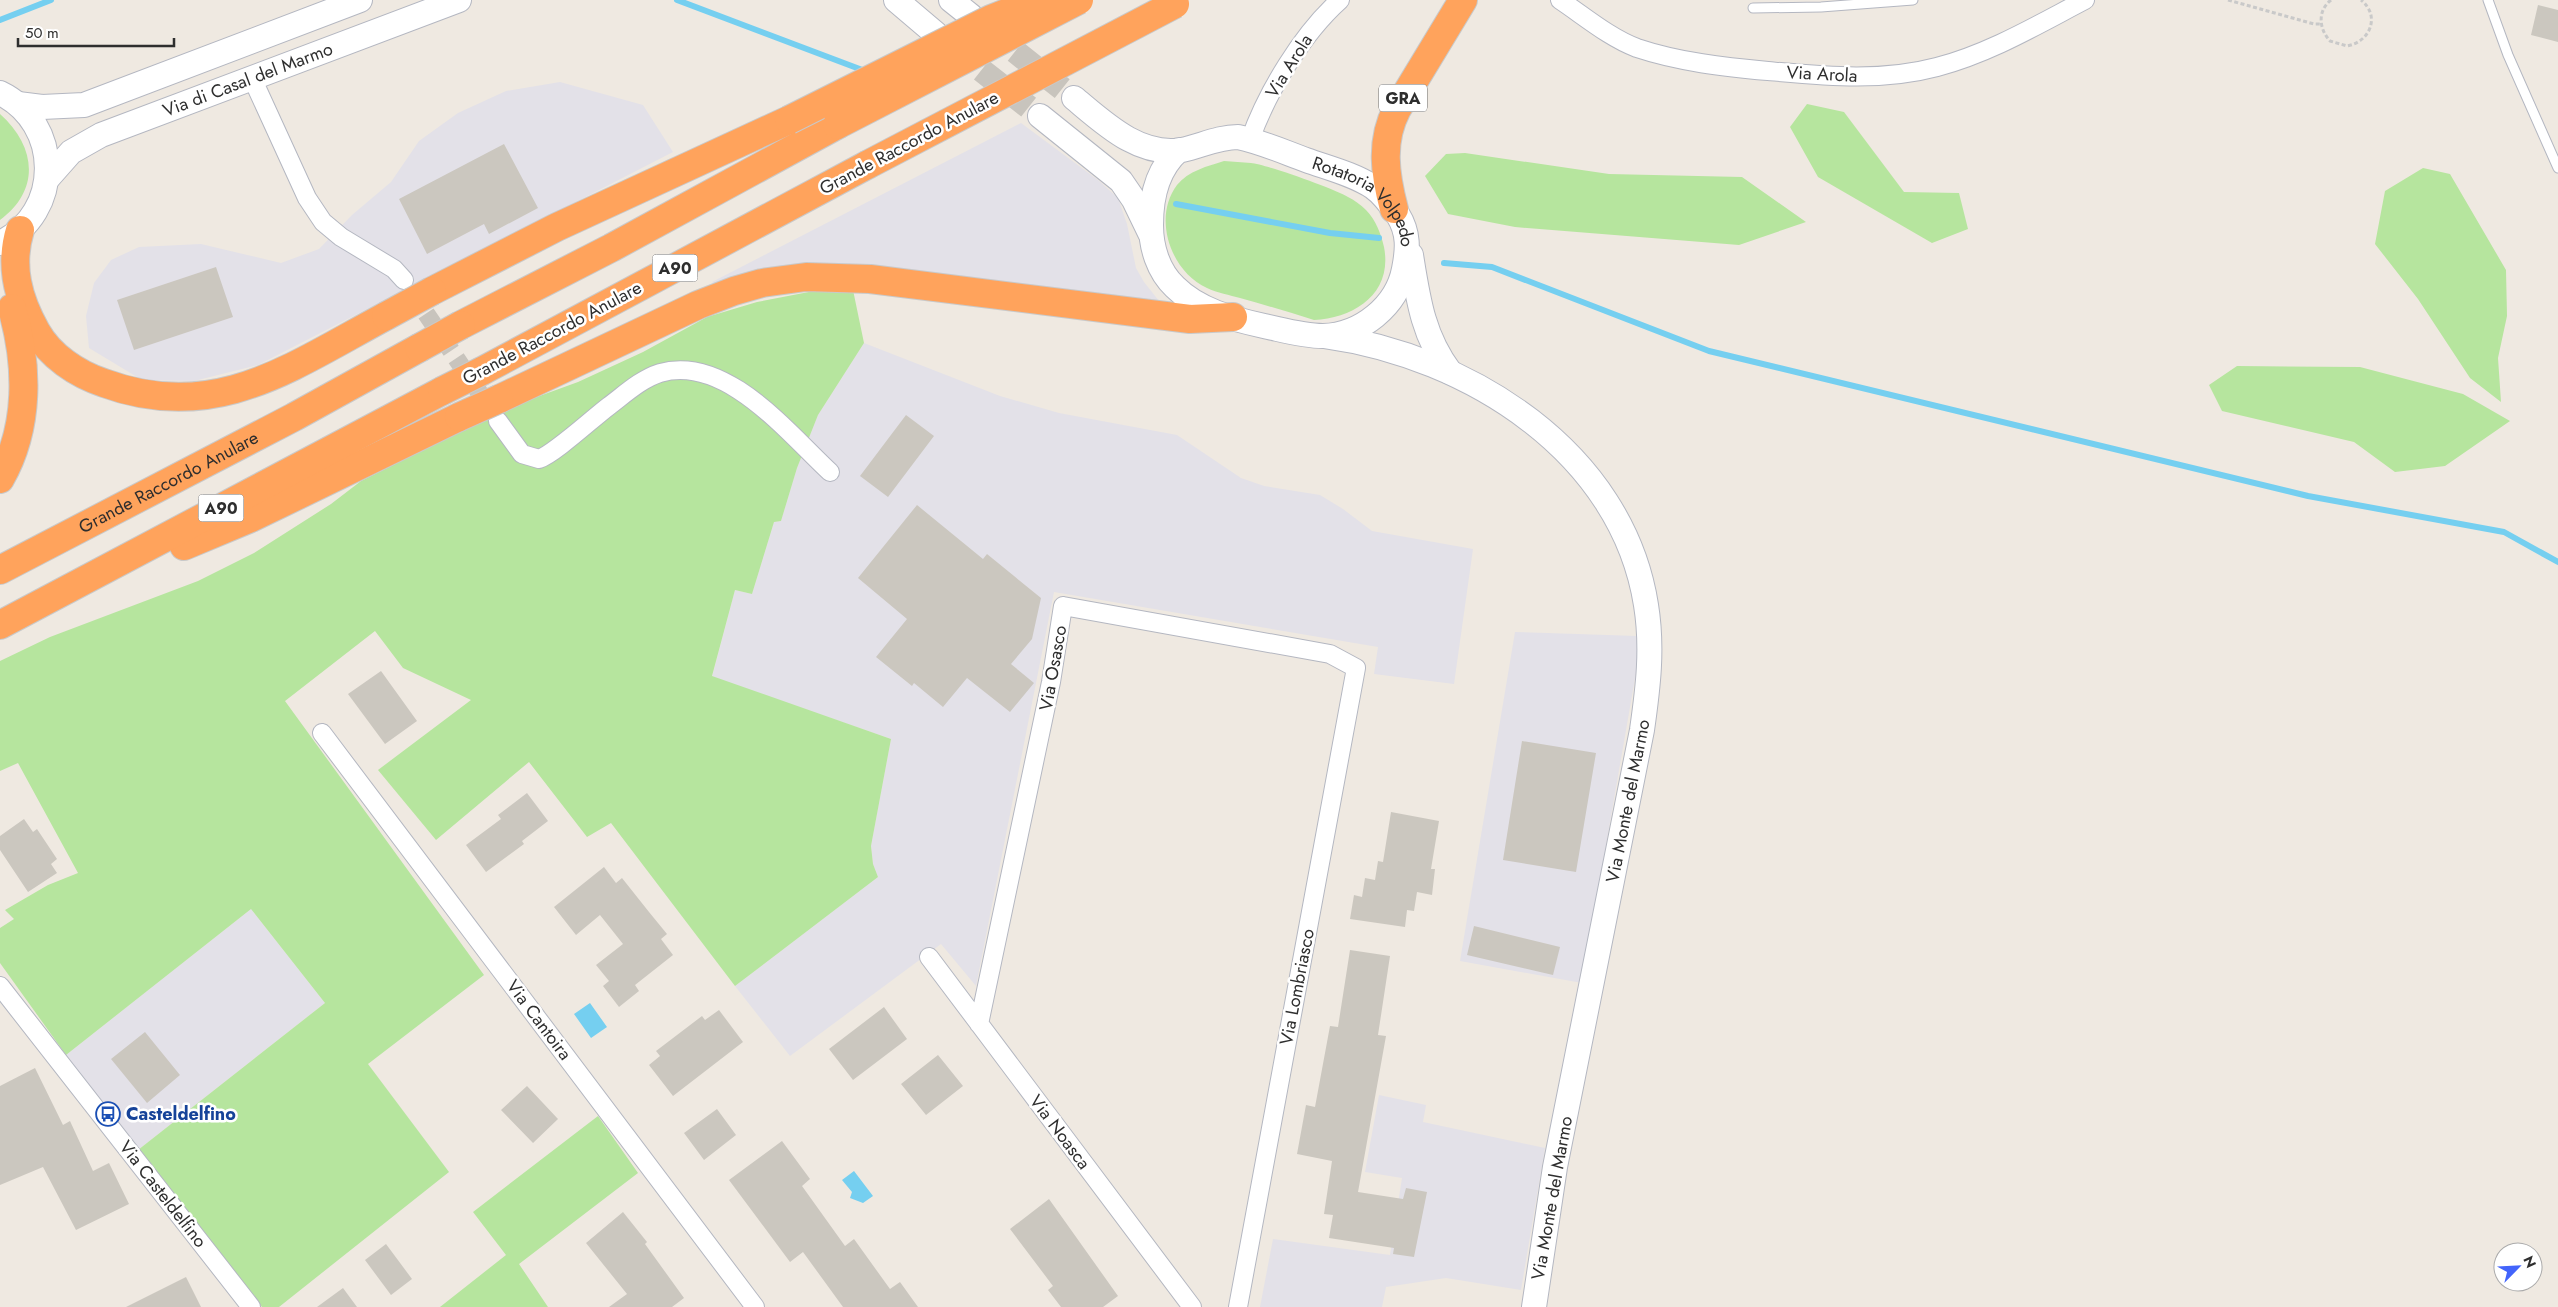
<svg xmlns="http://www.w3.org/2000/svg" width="2558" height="1307" font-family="Jost,sans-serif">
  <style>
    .industrial { fill: #e3e1e8 }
    .green { fill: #b6e59e }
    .water { fill: #75cff0 }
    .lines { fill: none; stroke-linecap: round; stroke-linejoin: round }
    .stream { stroke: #75cff0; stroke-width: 6 }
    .building { fill: #cbc7bf }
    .street-tunnel { stroke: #c8c4bd; stroke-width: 18; stroke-dasharray: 18 9; stroke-linecap: butt }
    .secondary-tunnel { stroke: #c8c4bd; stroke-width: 24; stroke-dasharray: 24 12; stroke-linecap: butt }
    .lane-casing { stroke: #b4b7c1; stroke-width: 11 }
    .street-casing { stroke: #b4b7c1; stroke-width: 20 }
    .secondary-casing { stroke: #b4b7c1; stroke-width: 26 }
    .highway-casing { stroke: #c9c9c9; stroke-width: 30 }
    .path { stroke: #c9c9c9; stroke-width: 3; stroke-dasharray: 4 2.5; stroke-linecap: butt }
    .lane { stroke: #fff; stroke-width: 9 }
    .street { stroke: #fff; stroke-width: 18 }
    .secondary { stroke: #fff; stroke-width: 24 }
    .highway { stroke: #ffa35c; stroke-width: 28 }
    .highway-bridge-casing { stroke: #c9c9c9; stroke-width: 30; stroke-linecap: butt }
    .highway-bridge { stroke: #ffa35c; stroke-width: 28 }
    .labels { text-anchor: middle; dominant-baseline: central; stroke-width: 5; stroke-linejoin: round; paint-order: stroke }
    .shield { fill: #fff; stroke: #6d6d6d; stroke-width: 1 }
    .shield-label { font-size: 16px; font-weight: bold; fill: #2e2e2e }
    .street-label { font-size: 18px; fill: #2e2e2e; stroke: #fff }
    .transit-label { font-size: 18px; font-weight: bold; fill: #164399; stroke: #fff; text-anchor: start }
  </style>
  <rect width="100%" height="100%" fill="#efe9e1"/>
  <path class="industrial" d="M560 82 643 105 673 152 258 365 194 381 142 380 89 348 86 316 94 283 111 260 139 247 201 244 281 263 319 249 352 215 391 182 419 141 458 113 506 91Z
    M1021 123 1098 180 1118 198 1127 224 1136 268 1144 282 1163 306 715 285 712 282Z
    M864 343 1000 396 1059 413 1177 435 1241 478 1264 486 1320 495 1343 509 1372 531 1473 549 1454 684 1374 674 1378 647 1054 592 976 986 941 944 790 1056 735 986 878 877 873 864 871 846 891 739 712 677 735 590 752 594 774 522 781 521 797 468 818 415Z
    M1515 632 1637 636 1638 661 1582 983 1460 961Z
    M251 909 325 1003 138 1150 66 1055Z
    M1379 1095 1426 1105 1423 1122 1545 1148 1521 1290 1446 1278 1386 1287 1382 1307H1260L1273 1239 1390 1255 1402 1178 1365 1172Z"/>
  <path class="green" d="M1807 104 1844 112 1904 192 1959 193 1968 229 1932 243 1818 177 1790 127Z
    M0 114C36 146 41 190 0 220Z
    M1465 153 1609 174 1742 177 1806 222 1739 245 1515 227 1448 214 1425 176 1446 154Z
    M1224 161C1233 162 1242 162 1251 163 1265 164 1335 189 1348 197 1354 200 1361 205 1366 210 1376 220 1381 234 1384 247 1393 293 1355 318 1314 320 1289 312 1265 305 1240 298 1230 295 1217 293 1207 288 1171 272 1152 218 1177 185 1188 171 1208 166 1224 161Z
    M2423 168 2450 174 2506 270 2507 316 2498 358 2501 402 2470 378 2418 299 2375 244 2385 191Z
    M853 290 864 343 818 415 797 468 781 521 774 522 752 594 735 590 712 676 891 739 871 846 873 864 878 877 735 986 611 823 587 837 529 762 436 840 378 770 471 700 403 668 375 631 285 701 484 975 368 1064 449 1172 279 1307H262L138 1150 325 1003 251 909 66 1055 0 963V928L14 919 5 910 48 885 78 873 18 763 0 771V661L50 637 198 581 254 553 331 504 361 481 512 406 578 382 643 352 707 317 757 302 814 291Z
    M2237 366 2360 367 2463 394 2510 421 2445 466 2395 472 2354 442 2222 411 2209 385Z
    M598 1116 638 1173 519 1264 548 1307H440L506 1255 473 1212Z"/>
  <path class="water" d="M590 1003 607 1027 591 1038 574 1014Z
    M854 1171 873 1196 863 1203 850 1198 852 1192 842 1180Z"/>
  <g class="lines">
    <path class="stream" d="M677 0 865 71
      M0 20 51 0
      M1176 204 1330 233 1379 238
      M1444 263 1492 267 1709 351 2308 496 2504 532 2558 562"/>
  </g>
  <path class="building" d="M2538 5 2558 10V42L2531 35Z
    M504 144 538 208 489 234 484 224 427 254 399 199Z
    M216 267 233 317 134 350 117 300Z
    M906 415 934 436 888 497 860 476Z
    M917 505 983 559 987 554 1041 598 1032 639 1011 664 1034 683 1010 712 967 678 943 707 914 683 912 686 876 657 907 619 858 578Z
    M381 671 417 721 385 744 348 694Z
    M1522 741 1596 753 1576 872 1503 860Z
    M527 793 548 821 522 841 524 844 486 872 466 845 501 819 498 815Z
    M1391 812 1439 821 1431 869H1435L1432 895 1417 892 1414 911 1407 910 1405 927 1350 919 1354 895 1362 897 1365 878 1375 880 1378 861 1383 862Z
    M24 819 33 832 37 829 57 859 51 864 57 873 28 892 0 850V836Z
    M604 867 616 883 622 878 649 912 667 934 661 939 673 955 635 985 639 991 619 1007 603 986 609 981 596 965 623 944 600 915 576 935 554 907Z
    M1474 926 1560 947 1553 975 1467 955Z
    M1350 950 1390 956 1378 1035 1386 1036 1358 1192 1403 1199 1406 1188 1427 1192 1414 1257 1393 1254 1394 1248 1329 1238 1333 1215 1324 1214 1332 1161 1297 1154 1306 1105 1315 1107 1330 1026 1338 1027Z
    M884 1007 907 1039 853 1080 829 1049Z
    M719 1010 743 1042 673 1096 649 1065 660 1056 656 1051 702 1016 705 1020Z
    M145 1032 180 1075 147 1103 111 1059Z
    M938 1055 963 1086 926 1115 901 1084Z
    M35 1068 63 1125 70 1121 93 1171 109 1163 129 1204 76 1230 43 1167 0 1185V1086Z
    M527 1086 558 1119 533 1143 501 1110Z
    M717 1109 736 1135 704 1160 684 1133Z
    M782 1141 810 1179 802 1186 845 1246 854 1239 890 1289 900 1282 918 1307H843L803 1252 790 1262 729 1180Z
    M1049 1199 1118 1296 1103 1307H1061L1048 1290 1053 1286 1010 1229Z
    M623 1212 647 1242 645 1244 684 1298 672 1307H609L627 1294 586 1243Z
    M386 1244 412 1279 391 1295 365 1260Z
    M186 1277 201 1307H126Z
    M343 1288 357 1307H317Z"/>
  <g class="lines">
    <path class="street-tunnel" d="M411 291 493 413"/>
    <path class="secondary-tunnel" d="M987 29 1074 98
      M953 48 1040 116"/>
    <g class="lane-casing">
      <path id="lane" d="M2488 0 2508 55 2558 168
        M1753 8 1821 7 1913 0"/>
    </g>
    <g class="street-casing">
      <path id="street" d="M1560 0C1584 16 1610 38 1637 48 1679 62 1724 67 1768 71 1824 76 1881 82 1937 67 1990 53 2037 25 2085 0
        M253 80 307 198 323 222 341 237 394 269 404 280
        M1250 140C1267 92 1302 34 1340 0
        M498 421 522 454 539 459C554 454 593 418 609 406 625 394 641 379 660 373 725 354 787 432 830 472
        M322 733 755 1307
        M929 957 1192 1307
        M0 986 251 1307
        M979 1024 1051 682 1063 606 1330 654 1356 668 1238 1307"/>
    </g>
    <g class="secondary-casing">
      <g id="secondary">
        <path d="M896 0 936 34"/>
        <path d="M951 0 971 16"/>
        <path d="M0 93C62 123 63 213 0 243"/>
        <path id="s1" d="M1074 98C1104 123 1139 157 1182 150 1201 146 1218 137 1238 137 1262 142 1284 152 1306 160 1328 168 1353 174 1373 187 1383 194 1391 205 1398 215 1409 233 1408 249 1404 269 1397 306 1361 335 1323 336 1303 336 1283 330 1264 326 1232 319 1198 310 1175 287 1158 271 1151 247 1151 225 1151 197 1157 169 1179 150"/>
        <path d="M18 104 42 107 84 105 360 0"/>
        <path d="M1040 116 1121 181 1134 200 1150 233"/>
        <path id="s2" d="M48 178 71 152 101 135 459 0"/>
        <path d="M1411 255C1418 299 1423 336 1450 372"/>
        <path d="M1325 336C1469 356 1622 452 1646 605 1653 648 1648 688 1642 730L1555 1167 1534 1307"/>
      </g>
    </g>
    <g class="highway-casing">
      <g id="highway">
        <path d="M1394 209C1385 175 1380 141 1397 109L1463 0"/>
        <path d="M20 230C9 266 18 299 36 331 50 356 77 374 104 383 215 424 291 367 386 316"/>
        <path d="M432 291 557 227 789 120"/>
        <path d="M461 325 611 248 837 125"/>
        <path d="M482 371 867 165"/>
        <path d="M499 399 698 305 734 291 762 283 806 277 870 279 1190 319 1233 317"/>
        <path d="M0 479C30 427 28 364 12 308"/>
        <path d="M184 546 251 518 459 417"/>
        <path id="s3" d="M0 570 294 417 419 348"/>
        <path d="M0 625 442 391"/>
      </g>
    </g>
    <path class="path" d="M2228 0 2314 24H2321
      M2331 0C2317 11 2319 29 2330 41L2347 46C2370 42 2381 16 2361 0"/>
    <use href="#lane" class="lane"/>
    <use href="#street" class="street"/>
    <use href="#secondary" class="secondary"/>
    <use href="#highway" class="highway"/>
    <g class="highway-bridge-casing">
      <path id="highway-bridge" d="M789 120 991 19 1039 0
        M837 125 1079 0
        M867 165 1175 4
        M386 316 432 291
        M419 348 461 325
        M442 391 482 371
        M459 417 499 399"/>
    </g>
    <use href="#highway-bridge" class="highway-bridge"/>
  </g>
  <defs>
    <g id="bus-ring" transform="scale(1.25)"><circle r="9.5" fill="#fff" stroke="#1a4fb4" stroke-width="1.5"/><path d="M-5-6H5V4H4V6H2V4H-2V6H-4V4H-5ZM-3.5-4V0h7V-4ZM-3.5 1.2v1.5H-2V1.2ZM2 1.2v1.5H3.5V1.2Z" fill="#1a4fb4"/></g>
  </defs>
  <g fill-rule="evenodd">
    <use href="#bus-ring" x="108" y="1114"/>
  </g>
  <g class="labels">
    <g class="shield">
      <rect x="1379" y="84.5" width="48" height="27" rx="4"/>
      <rect x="652.5" y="254.5" width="45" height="27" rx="4"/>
      <rect x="198.5" y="494.5" width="45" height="27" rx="4"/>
    </g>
    <g class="shield-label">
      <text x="1403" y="98">GRA</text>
      <text x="675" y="268">A90</text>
      <text x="221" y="508">A90</text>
    </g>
    <g class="street-label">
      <text transform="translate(1289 66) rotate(-58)">Via Arola</text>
      <text transform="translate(1822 74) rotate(3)">Via Arola</text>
      <text stroke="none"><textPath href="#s2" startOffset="226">Via di Casal del Marmo</textPath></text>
      <text transform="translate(909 143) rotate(-28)">Grande Raccordo Anulare</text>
      <text stroke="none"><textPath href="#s1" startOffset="329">Rotatoria Volpedo</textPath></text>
      <text transform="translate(552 333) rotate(-28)">Grande Raccordo Anulare</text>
      <text stroke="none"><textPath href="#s3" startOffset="190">Grande Raccordo Anulare</textPath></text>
      <text transform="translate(1053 668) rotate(-80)">Via Osasco</text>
      <text transform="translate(1628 801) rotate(-79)">Via Monte del Marmo</text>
      <text transform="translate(1297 987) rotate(-79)">Via Lombriasco</text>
      <text transform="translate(539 1020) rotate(53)">Via Cantoira</text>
      <text transform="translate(1060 1132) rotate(53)">Via Noasca</text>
      <text transform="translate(163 1194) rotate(52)">Via Casteldelfino</text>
      <text transform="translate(1552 1198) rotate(-80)">Via Monte del Marmo</text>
    </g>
    <g class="transit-label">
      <text x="126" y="1114">Casteldelfino</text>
    </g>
  </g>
  <g transform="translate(2518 1267) rotate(66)"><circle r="24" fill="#ffffff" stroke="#ababab"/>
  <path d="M0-4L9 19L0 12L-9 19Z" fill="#4264fb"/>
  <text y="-8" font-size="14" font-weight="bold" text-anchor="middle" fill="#2e2e2e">N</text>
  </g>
  <path d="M18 38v8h156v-8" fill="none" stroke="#2e2e2e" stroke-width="2.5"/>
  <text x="25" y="38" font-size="15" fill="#2e2e2e" stroke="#ffffff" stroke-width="4" paint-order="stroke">50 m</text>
</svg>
